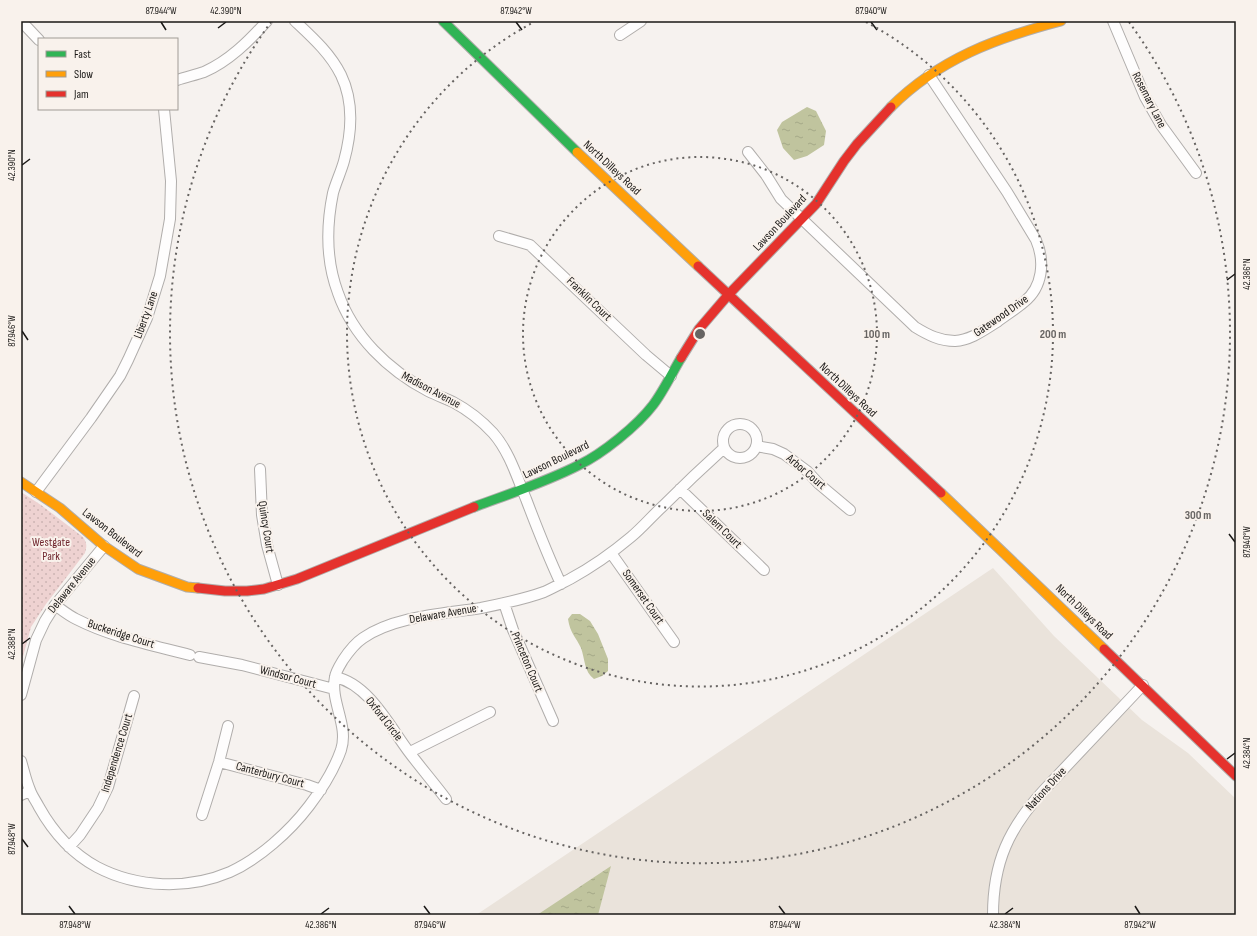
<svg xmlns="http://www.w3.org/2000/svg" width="1257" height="936" font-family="'Sofia Sans Condensed',sans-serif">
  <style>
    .built { fill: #eae3db }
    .green { fill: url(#green-dots) }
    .water { fill: url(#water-ripples) }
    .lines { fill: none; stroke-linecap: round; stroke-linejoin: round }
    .street-casing { stroke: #b0adab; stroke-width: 12 }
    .fast-casing { stroke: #b0adab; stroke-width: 11 }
    .slow-casing { stroke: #b0adab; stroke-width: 11 }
    .jam-casing { stroke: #b0adab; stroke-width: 11 }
    .street { stroke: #fefdfd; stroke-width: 10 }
    .fast { stroke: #30b455; stroke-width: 9 }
    .slow { stroke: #ff9f0a; stroke-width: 9 }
    .jam { stroke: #e5322d; stroke-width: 9 }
    .ticks { fill: none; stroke: #1a1816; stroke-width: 1.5 }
    .ring { fill: none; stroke: #676462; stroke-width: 2; stroke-dasharray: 2 4 }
    .labels { text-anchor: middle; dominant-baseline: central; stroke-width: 4; stroke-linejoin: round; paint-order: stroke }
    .street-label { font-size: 12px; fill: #1a1816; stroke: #f9f2ec }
    .park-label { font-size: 12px; fill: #70272f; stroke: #f9f2ec }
    .centre { fill: #676462; stroke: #f9f2ec; stroke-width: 2 }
    .ring-label { font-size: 12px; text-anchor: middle; font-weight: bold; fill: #676462; stroke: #f9f2ec; stroke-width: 4; stroke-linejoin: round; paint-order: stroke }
    .neatline { fill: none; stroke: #1a1816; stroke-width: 1.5 }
    .ticks-label { font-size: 10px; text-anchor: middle; fill: #1a1816 }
  </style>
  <defs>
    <pattern id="green-dots" width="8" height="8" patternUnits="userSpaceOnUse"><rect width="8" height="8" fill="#eed2d1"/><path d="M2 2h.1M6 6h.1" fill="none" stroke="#ccb4b3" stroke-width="1.8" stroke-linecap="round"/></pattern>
    <pattern id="water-ripples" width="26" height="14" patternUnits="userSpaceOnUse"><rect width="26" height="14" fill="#c0c49e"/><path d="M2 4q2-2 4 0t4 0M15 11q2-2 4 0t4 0" fill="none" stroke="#a4a887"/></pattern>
  </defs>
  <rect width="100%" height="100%" fill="#f6f2ef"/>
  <path class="built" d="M993 568 1054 636 1142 720 1188 753 1236 799V915H476Z"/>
  <path class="green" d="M21 492 41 505 83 537C87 543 87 546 85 553L46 604 31 627 21 664Z"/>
  <path class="water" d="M807 107 816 111 826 131 824 145 807 156 794 160 783 148 777 130 782 122Z
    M572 614H580L590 621 598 634 608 659V671L602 676 594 679C584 672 585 659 581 648 576 637 570 633 568 619Z
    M611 866 598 915H537Z"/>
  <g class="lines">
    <g class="street-casing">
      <path id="street" d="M21 21 39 40
        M295 21C312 37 330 53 341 75 354 102 352 132 344 161 341 172 336 182 333 193 326 227 326 261 338 293 353 336 388 370 428 391 436 395 444 398 453 402 468 410 481 420 493 433 509 451 517 477 526 499 537 528 548 556 561 584
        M1113 21 1145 97 1161 125 1196 173
        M620 35 641 21
        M177 80C186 77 195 75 204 72 229 61 249 41 267 21
        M748 152 766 175 781 199 915 327C928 335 940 341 955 341 971 340 984 330 997 322 1006 315 1016 309 1024 302 1043 287 1045 261 1036 240L1007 192 929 75
        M499 236 530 245 646 355 671 376
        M723 441a17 17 0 1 1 34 0a17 17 0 1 1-34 0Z
        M756 446 773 449 784 454 807 471 819 484 850 510
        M260 469 262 515 267 545 278 585
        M680 489 764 570
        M36 492 91 418 120 376 128 360 147 318 160 276 170 219 171 181 164 109
        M611 553 674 642
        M504 603 513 630 553 721
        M55 605C62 610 68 615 76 619 111 637 152 645 190 655
        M199 657 242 665 334 689
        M335 677C369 684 390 727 409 752 421 768 434 783 446 799
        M21 695 36 640 45 621 55 605 104 546
        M410 752 490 712
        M21 761C24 771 26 781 30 790 32 796 36 801 39 807 53 832 71 853 97 867 137 888 188 890 230 872 259 859 290 831 309 806 322 789 334 770 341 750 349 725 330 702 335 677 336 671 340 665 343 660 349 651 354 644 363 638 395 616 444 614 481 608 501 604 525 599 544 592 553 588 562 583 570 579 592 567 612 553 631 537 642 528 652 516 663 506 683 486 703 467 724 448
        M219 762 307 785 321 790
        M21 795 30 791
        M202 815 219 762 228 726
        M69 847 80 835 98 808 108 787 134 696
        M993 915C993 862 1009 828 1044 790L1143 685"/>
    </g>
    <g class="fast-casing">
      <path id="fast" d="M443 21 577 152
        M474 507C509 494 546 482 579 465 602 454 637 426 653 405 663 392 672 373 681 358"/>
    </g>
    <g class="slow-casing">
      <path id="slow" d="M891 107C939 59 996 38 1061 21
        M577 152 698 266
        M21 482 60 508 104 546 138 569 187 587 198 588
        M941 493 1104 649"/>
    </g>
    <g class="jam-casing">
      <path id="jam" d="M698 266 941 493
        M681 358 699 329 729 294 816 204 844 161 857 144 891 107
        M198 588 225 591H247L264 589 297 579 474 507
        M1104 649 1236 776"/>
    </g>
    <use href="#street" class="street"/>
    <use href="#fast" class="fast"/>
    <use href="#slow" class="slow"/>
    <use href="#jam" class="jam"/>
  </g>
  <path class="ticks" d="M161 22 166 30M516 22 522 30M871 22 877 30M218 28 226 22M22 165 30 159M1227 280 1235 274M22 331 28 340M1229 534 1235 542M22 644 30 638M1227 759 1235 753M22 839 28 847M69 906 75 914M424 906 430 914M779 906 785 914M1135 906 1140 914M321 914 329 908M1005 914 1013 908"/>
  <g class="ring">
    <circle cx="700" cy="334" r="177"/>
    <path d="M866 22A353 353 0 1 1 534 22"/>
    <path d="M1129 22A530 530 0 1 1 271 22"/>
  </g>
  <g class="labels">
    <g class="street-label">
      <text transform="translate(1149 100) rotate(63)">Rosemary Lane</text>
      <text transform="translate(612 168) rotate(43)">North Dilleys Road</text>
      <text transform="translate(780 223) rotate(-47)">Lawson Boulevard</text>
      <text transform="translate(589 299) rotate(44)">Franklin Court</text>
      <text transform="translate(146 315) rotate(-70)">Liberty Lane</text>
      <text transform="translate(1001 316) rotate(-35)">Gatewood Drive</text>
      <text transform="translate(431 390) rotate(28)">Madison Avenue</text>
      <text transform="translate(848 390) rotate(43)">North Dilleys Road</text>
      <text transform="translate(556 460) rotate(-26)">Lawson Boulevard</text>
      <text transform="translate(806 472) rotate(40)">Arbor Court</text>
      <text transform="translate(266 527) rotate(81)">Quincy Court</text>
      <text transform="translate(722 529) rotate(44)">Salem Court</text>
      <text transform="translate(112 533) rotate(38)">Lawson Boulevard</text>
      <text transform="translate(72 585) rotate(-51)">Delaware Avenue</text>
      <text transform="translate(643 597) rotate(55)">Somerset Court</text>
      <text transform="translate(1084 612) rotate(44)">North Dilleys Road</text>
      <text transform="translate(443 614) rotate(-10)">Delaware Avenue</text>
      <text transform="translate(121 634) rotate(18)">Buckeridge Court</text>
      <text transform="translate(527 662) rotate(67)">Princeton Court</text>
      <text transform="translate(288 677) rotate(15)">Windsor Court</text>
      <text transform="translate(384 719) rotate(52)">Oxford Circle</text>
      <text transform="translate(117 753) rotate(-73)">Independence Court</text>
      <text transform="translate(270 775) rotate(15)">Canterbury Court</text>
      <text transform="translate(1046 789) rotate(-48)">Nations Drive</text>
    </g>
    <g class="park-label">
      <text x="51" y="542">Westgate<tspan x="51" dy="14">Park</tspan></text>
    </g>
  </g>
  <circle cx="700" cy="334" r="6" class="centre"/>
  <g class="ring-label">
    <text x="877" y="338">100 m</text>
    <text x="1053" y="338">200 m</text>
    <text x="1198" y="519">300 m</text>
  </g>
  <rect width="1257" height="936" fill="none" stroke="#f9f2ec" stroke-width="44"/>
  <rect x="38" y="38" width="140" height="72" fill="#f9f2ec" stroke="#a09b96"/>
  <rect x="46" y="51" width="20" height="6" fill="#30b455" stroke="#a09b96"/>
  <text x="74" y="58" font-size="12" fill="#1a1816">Fast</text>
  <rect x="46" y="71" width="20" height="6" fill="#ff9f0a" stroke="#a09b96"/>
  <text x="74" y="78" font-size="12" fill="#1a1816">Slow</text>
  <rect x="46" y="91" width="20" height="6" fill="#e5322d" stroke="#a09b96"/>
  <text x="74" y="98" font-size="12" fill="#1a1816">Jam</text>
  <rect x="22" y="22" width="1213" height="892" class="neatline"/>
  <g class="ticks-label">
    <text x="161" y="14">87.944°W</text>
    <text x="226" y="14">42.390°N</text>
    <text x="516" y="14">87.942°W</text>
    <text x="871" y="14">87.940°W</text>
    <text transform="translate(11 165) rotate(-90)" y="4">42.390°N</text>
    <text transform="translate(1246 274) rotate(-90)" y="4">42.386°N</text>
    <text transform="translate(11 331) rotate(-90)" y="4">87.946°W</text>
    <text transform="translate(1246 542) rotate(-90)" y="4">87.940°W</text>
    <text transform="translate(11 644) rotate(-90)" y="4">42.388°N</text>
    <text transform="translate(1246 753) rotate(-90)" y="4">42.384°N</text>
    <text transform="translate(11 839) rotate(-90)" y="4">87.948°W</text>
    <text x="75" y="928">87.948°W</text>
    <text x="321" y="928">42.386°N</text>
    <text x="430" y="928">87.946°W</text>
    <text x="785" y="928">87.944°W</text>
    <text x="1005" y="928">42.384°N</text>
    <text x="1140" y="928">87.942°W</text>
  </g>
</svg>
